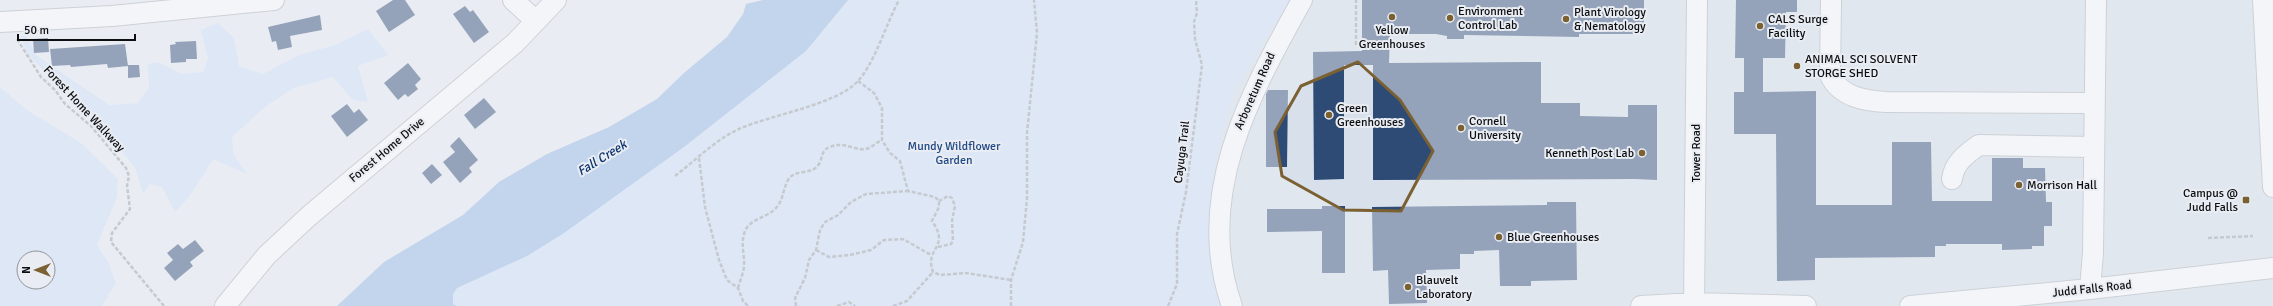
<svg xmlns="http://www.w3.org/2000/svg" width="2273" height="306" font-family="Signika,sans-serif">
  <style>
    .built { fill: #d8e0ec }
    .green { fill: #d0e1fa; fill-rule: evenodd }
    .water { fill: #94b5e7 }
    .building { fill: #2e4b76 }
    .lines { fill: none; stroke-linecap: round; stroke-linejoin: round }
    .minor-casing { stroke: #acb0b5; stroke-width: 22 }
    .path { stroke: #9c9fa4; stroke-width: 2.5; stroke-dasharray: 4 2; stroke-linecap: butt }
    .minor { stroke: #fff; stroke-width: 20 }
    .marked { fill: none; stroke: #7b6032; stroke-width: 3; stroke-linejoin: round }
    .poi-dot { fill: #7b6032; stroke: #e9edf3; stroke-width: 1.5 }
    .labels { text-anchor: middle; dominant-baseline: central; stroke-width: 4; stroke-linejoin: round; paint-order: stroke }
    .poi-label { font-size: 12px; fill: #0c0e10; stroke: #e9edf3; text-anchor: start }
    .street-label { font-size: 12px; fill: #0c0e10; stroke: #e9edf3 }
    .park-label { font-size: 12px; fill: #214985; stroke: #e9edf3 }
    .water-label { font-size: 13px; font-style: italic; fill: #0a336d; stroke: #e9edf3 }
  </style>
  <rect width="100%" height="100%" fill="#e9edf3"/>
  <path class="built" d="M810 0H2273V306H387Z"/>
  <path class="green" d="M848 0H1289L1234 90 1216 153 1210 224 1214 276 1225 306H457L453 304V294L457 288 527 256 564 233 684 147 806 51Z
    M218 23 234 38 239 66 263 74 299 55 335 45 368 29 388 55 358 66 368 102 353 100 333 77 294 88 266 106 232 137 234 155 247 174 213 159 189 197 175 212 162 187 149 184 143 194 136 170 108 132 41 68 27 53 20 35 27 37 36 55 109 105 138 103 149 87 148 64 158 62 182 74 203 72 208 59 201 30Z
    M0 87 27 110 81 143 118 179 117 197 97 245 108 262 116 283 102 306H0ZM24 258H48V282H24Z"/>
  <path class="water" d="M763 0H848L806 51 684 147 564 233 527 256 457 288 453 294V304L457 306H337L384 262 463 215 499 182 547 154 609 127 657 99 684 73 727 37 743 14 746 4Z"/>
  <path class="building" d="M393 0H405L415 15 389 32 376 11Z
    M1362 0H1644V34H1579V37L1464 35V39H1447V36L1436 34H1390L1389 63 1541 62V103H1580V116L1628 117V105H1657V180L1635 179 1373 180V65H1344V179L1314 180 1313 52 1362 51Z
    M1736 0H1797V12H1786L1785 58H1763V92L1816 91V205H1892V142H1931L1932 201H1992V158H2023V168H2045L2046 202H2052V226H2044V246H2032V249L2002 250V244H1946V246H1935V257L1815 258V280L1777 281 1776 134H1734V92H1744V58H1735Z
    M465 6 470 12 473 10 489 32 474 43 453 14Z
    M320 15 322 30 290 36 292 47 278 50 276 41 272 42 268 27Z
    M48 38 49 52 34 53 33 39Z
    M196 41 197 59H186V62L171 63 170 45 176 44 175 42Z
    M125 44 128 66 108 68 107 64 71 67 70 65 52 66 50 49Z
    M408 63 421 79 415 85 418 89 408 97 405 94 398 100 384 83Z
    M128 65H139L140 77 128 78Z
    M1268 90H1288L1287 167H1266V94Z
    M484 98 496 112 475 129 464 115Z
    M347 104 354 113 359 109 368 120 347 137 331 116Z
    M459 137 478 160 469 168 472 172 460 183 443 162 455 152 450 146Z
    M432 164 442 175 431 184 422 173Z
    M1547 202H1576L1577 280 1531 281V286H1500L1499 250 1474 251V254H1460V269L1426 270 1427 303 1389 304 1388 270 1373 271 1372 207 1547 205Z
    M1322 206H1345V273H1322V231L1267 232V209H1322Z
    M195 240 204 251 190 262 193 266 175 281 164 268 173 260 167 253 178 244 183 249Z"/>
  <g class="lines">
    <g class="minor-casing">
      <path id="minor" d="M513 0 535 20
        M1831 0 1830 75C1840 97 1865 101 1886 102L2095 103
        M2263 0 2273 187
        M0 22 112 16 274 0
        M1952 179C1954 163 1966 154 1979 145L2094 147
        M2090 289 2093 253 2096 0
        M225 306 267 255 309 216 515 43 556 0
        M1232 306C1193 196 1250 94 1302 0
        M1641 306 1694 303 1806 306
        M1694 306 1697 0
        M1910 306 2090 289 2273 268"/>
    </g>
    <path class="path" d="M17 39 41 77 55 90 65 104 91 126 126 168 129 176 127 186 130 209 112 233 111 242 164 306
      M1356 45V0
      M858 81 874 93 882 108V140L890 153 900 161 908 191 935 197 939 201V207L932 221C951 248 924 247 933 272L940 275 966 273 1011 280
      M699 158 705 207 719 260 727 280 738 288 743 301 748 306
      M675 176C696 160 715 140 739 129 770 115 835 105 857 82 874 65 887 22 899 0
      M2208 238 2253 236
      M938 247 951 244 953 241 952 221 955 206 952 198 948 196 939 201
      M816 250 829 257 850 255 871 250 884 240 903 239 931 255
      M738 288C740 281 743 274 744 267 745 255 740 244 745 231 750 219 765 218 774 210 784 201 782 191 788 180 795 168 812 176 819 164 823 157 821 150 830 147 844 140 857 153 869 148 873 146 877 142 882 140
      M796 306 795 298 805 278 809 260 816 250 820 230 825 222 838 215 851 202 866 194 908 191
      M837 306 849 302 855 306
      M893 306 907 301 933 272
      M1011 306V280L1023 242 1027 198V133L1037 33 1034 0
      M1168 306 1177 284V234L1186 192 1202 65 1195 39 1194 22 1197 13 1196 0"/>
    <use href="#minor" class="minor"/>
  </g>
  <path d="M0 0H2273V306H0ZM1358 62 1400 100 1433 151 1401 211 1343 210 1282 176 1275 132 1301 86Z" fill="#e9edf3" fill-opacity=".55" fill-rule="evenodd"/>
  <path class="marked" d="M1358 62 1400 100 1433 151 1401 211 1343 210 1282 176 1275 132 1301 86Z"/>
  <g class="poi-dot">
    <circle cx="1392" cy="17" r="4"/>
    <circle cx="1450" cy="18" r="4"/>
    <circle cx="1566" cy="19" r="4"/>
    <circle cx="1760" cy="26" r="4"/>
    <circle cx="1797" cy="66" r="4"/>
    <circle cx="1329" cy="115" r="4"/>
    <circle cx="1461" cy="128" r="4"/>
    <circle cx="1642" cy="153" r="4"/>
    <circle cx="2019" cy="185" r="4"/>
    <rect x="2242" y="196" width="8" height="8" rx="2"/>
    <circle cx="1499" cy="237" r="4"/>
    <circle cx="1408" cy="287" r="4"/>
  </g>
  <g class="labels">
    <g class="poi-label">
      <text x="1458" y="11">Environment<tspan x="1458" dy="14">Control Lab</tspan></text>
      <text x="1574" y="12">Plant Virology<tspan x="1574" dy="14">&amp; Nematology</tspan></text>
      <text x="1768" y="19">CALS Surge<tspan x="1768" dy="14">Facility</tspan></text>
      <text x="1392" y="30" text-anchor="middle">Yellow<tspan x="1392" dy="14">Greenhouses</tspan></text>
      <text x="1805" y="59">ANIMAL SCI SOLVENT<tspan x="1805" dy="14">STORGE SHED</tspan></text>
      <text x="1337" y="108">Green<tspan x="1337" dy="14">Greenhouses</tspan></text>
      <text x="1469" y="121">Cornell<tspan x="1469" dy="14">University</tspan></text>
      <text x="1634" y="153" text-anchor="end">Kenneth Post Lab</text>
      <text x="2027" y="185">Morrison Hall</text>
      <text x="2238" y="193" text-anchor="end">Campus @<tspan x="2238" dy="14">Judd Falls</tspan></text>
      <text x="1507" y="237">Blue Greenhouses</text>
      <text x="1416" y="280">Blauvelt<tspan x="1416" dy="14">Laboratory</tspan></text>
    </g>
    <g class="street-label">
      <text transform="translate(1255 91) rotate(-66)">Arboretum Road</text>
      <text transform="translate(84 109) rotate(47)">Forest Home Walkway</text>
      <text transform="translate(387 150) rotate(-40)">Forest Home Drive</text>
      <text transform="translate(1182 152) rotate(-83)">Cayuga Trail</text>
      <text transform="translate(1696 153) rotate(-90)">Tower Road</text>
      <text transform="translate(2092 289) rotate(-6)">Judd Falls Road</text>
    </g>
    <g class="park-label">
      <text x="954" y="146">Mundy Wildflower<tspan x="954" dy="14">Garden</tspan></text>
    </g>
    <g class="water-label">
      <text transform="translate(602 158) rotate(-32)">Fall Creek</text>
    </g>
  </g>
  <g transform="translate(36 270) rotate(270)"><circle r="19" fill="#e9edf3" stroke="#919498"/>
  <path d="M0-3L7 15L0 10L-7 15Z" fill="#7b6032"/>
  <text y="-6" font-size="11" font-weight="bold" text-anchor="middle" fill="#0c0e10">N</text>
  </g>
  <path d="M18 34v6h117v-6" fill="none" stroke="#0c0e10" stroke-width="2"/>
  <text x="24" y="34" font-size="12" fill="#0c0e10" stroke="#e9edf3" stroke-width="3" paint-order="stroke">50 m</text>
</svg>
